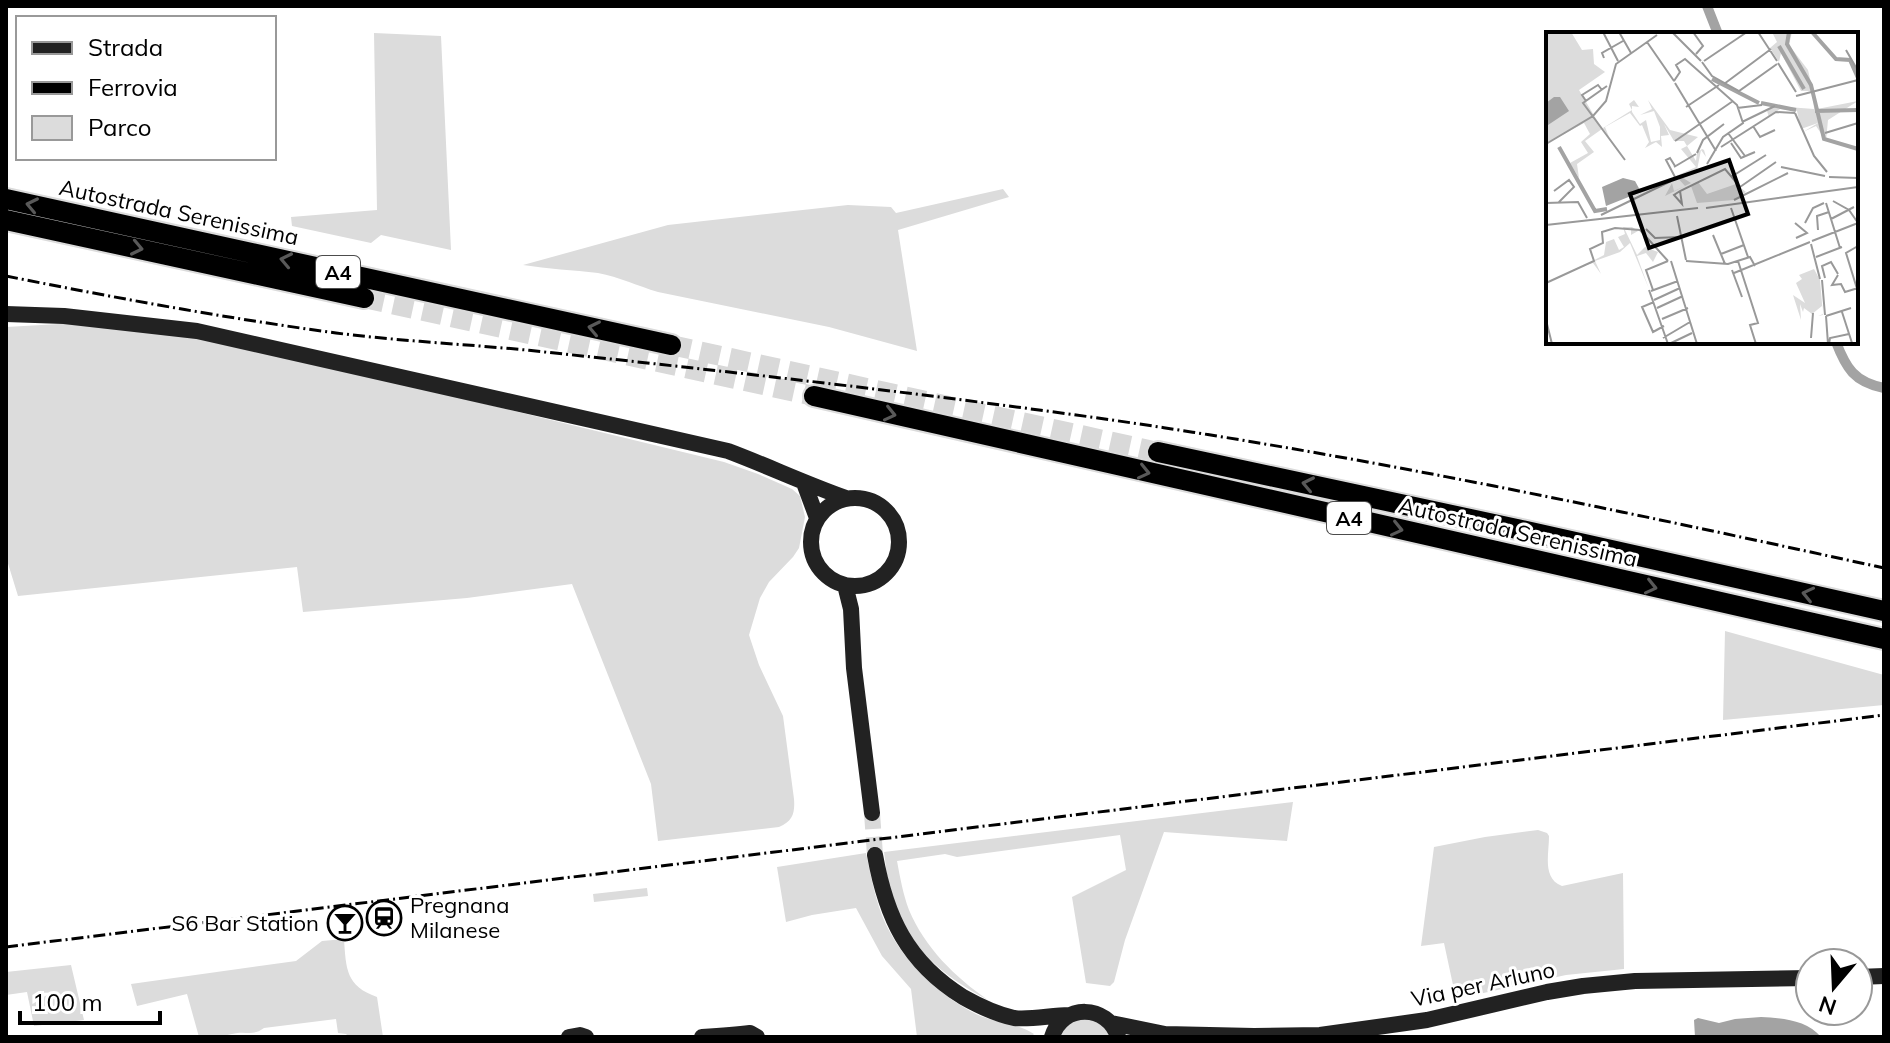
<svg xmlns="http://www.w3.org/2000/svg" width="1890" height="1043" font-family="Mulish,sans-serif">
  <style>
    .green { fill: #dcdcdc }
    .water { fill: #a3a3a3 }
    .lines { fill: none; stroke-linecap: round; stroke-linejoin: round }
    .canal { stroke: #a3a3a3; stroke-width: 10 }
    .secondary-tunnel { stroke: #d9d9d9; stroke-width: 16; stroke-dasharray: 16 8; stroke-linecap: butt }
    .highway-tunnel { stroke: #d9d9d9; stroke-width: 20; stroke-dasharray: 20 10; stroke-linecap: butt }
    .highway-casing { stroke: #dbdbdb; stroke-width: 24 }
    .secondary { stroke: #222; stroke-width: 16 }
    .highway { stroke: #000; stroke-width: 20 }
    .rail { stroke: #000; stroke-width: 3; stroke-dasharray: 12 4 2 4; stroke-linecap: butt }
    .oneway { stroke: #595959 }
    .labels { text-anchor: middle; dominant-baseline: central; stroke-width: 6; stroke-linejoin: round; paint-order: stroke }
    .shield { fill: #fff; stroke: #4c4c4c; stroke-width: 2 }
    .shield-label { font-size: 20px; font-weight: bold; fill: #000 }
    .street-label { font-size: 22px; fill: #000; stroke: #fff }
    .poi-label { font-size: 22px; fill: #000; stroke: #fff; text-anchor: start }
    .inset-river { fill: none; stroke: #a3a3a3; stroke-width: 4 }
    .inset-road { fill: none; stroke: #999; stroke-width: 2 }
    .view { fill: #000; fill-opacity: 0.15; stroke: #000; stroke-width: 4 }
    .inset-edge { fill: none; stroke: #000; stroke-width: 4 }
  </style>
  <rect width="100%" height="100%" fill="#fff"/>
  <path class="green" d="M374 33 441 36 451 250 381 235 371 243 292 226 291 217 377 210Z
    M1003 189 1009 197 898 230 917 351 829 327 658 292C638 286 619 277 598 273 573 270 548 269 523 265L668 225 848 205 891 207 896 213Z
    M77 323 148 328 312 362 724 462 758 474 792 489 800 496 805 517 799 548 793 557 769 582 760 598 749 635 759 665 783 716 794 799C795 813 793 821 779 827L658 841 651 784 572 584 467 598 303 612 297 567 18 596 6 557V327Z
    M1725 631 1884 675V705L1723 720Z
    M1293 802 1287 841 1164 832 1125 940 1114 982 1110 986 1086 983 1072 897 1126 870 1120 835 957 857 945 854 897 861C900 877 903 894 909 910 925 948 955 977 988 1000 942 976 908 947 892 896 887 882 886 866 884 852Z
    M1538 830 1547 833 1549 836C1549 855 1542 878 1562 886L1623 873 1624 969 1566 975 1456 999 1444 943 1421 946 1434 847 1485 837Z
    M866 853C870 871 873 889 879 907 894 953 933 992 976 1014 995 1023 1017 1023 1034 1034L1031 1037H917L911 989 882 956 856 908 812 915 786 922 777 867Z
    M647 888 648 896 594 902 593 894Z
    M344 939C346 969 346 986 377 997L383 1037H349L346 1034 338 1033 336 1019 264 1028C252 1037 246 1030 232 1034 219 1037 213 1037 199 1037L187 994 137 1006 131 984 296 961 322 941Z
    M71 965 84 1020 34 1026 27 992 6 995V972Z
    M1086 1018 1103 1024 1111 1037H1059C1066 1024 1073 1022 1086 1018Z"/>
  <path class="water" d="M1761 1017C1782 1018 1807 1020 1821 1037H1695L1694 1020 1698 1018 1719 1023 1735 1019Z"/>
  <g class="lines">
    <path class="canal" d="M1707 6 1718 34
      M1836 342C1846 368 1854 382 1884 388"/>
    <path class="secondary-tunnel" d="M872 813 875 855"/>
    <path class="highway-tunnel" d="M364 298 814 396
      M671 345 1158 452"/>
    <g class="highway-casing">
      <path id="highway" d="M6 199 671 345
        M6 220 364 298
        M814 396 1884 639
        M1158 452 1517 529 1884 611"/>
    </g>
    <path class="secondary" d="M6 314 64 316 197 331 728 451C768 466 806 484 846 498
      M804 483 817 518
      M811 542a44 44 0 1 1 88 0a44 44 0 1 1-88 0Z
      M845 585 851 609 854 668 872 813
      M875 855C886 917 907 962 963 997 979 1006 995 1014 1014 1018 1031 1020 1052 1015 1069 1015
      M1858 977 1884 976
      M1111 1023 1165 1034 1254 1036 1320 1035 1427 1020 1547 992 1583 986 1635 981 1810 978
      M569 1037 580 1035 586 1037
      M702 1037C718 1036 734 1035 750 1033L757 1037
      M1052 1037C1062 1003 1108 1004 1118 1037"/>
    <use href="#highway" class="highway"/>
    <path class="rail" d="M6 276C116 298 225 318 336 333 399 341 463 344 526 350 697 368 868 387 1039 410 1323 447 1604 507 1884 568
      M6 947 1884 715"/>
  </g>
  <defs><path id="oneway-chevron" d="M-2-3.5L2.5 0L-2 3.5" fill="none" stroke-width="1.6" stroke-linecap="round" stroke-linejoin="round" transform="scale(2)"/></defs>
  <g class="oneway">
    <use href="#oneway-chevron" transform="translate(32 205) rotate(-168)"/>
    <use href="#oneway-chevron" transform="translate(137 248) rotate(12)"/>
    <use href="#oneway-chevron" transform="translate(286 260) rotate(-168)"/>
    <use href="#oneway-chevron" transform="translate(594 328) rotate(-168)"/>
    <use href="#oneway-chevron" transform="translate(890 414) rotate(13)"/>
    <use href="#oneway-chevron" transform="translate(1144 472) rotate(13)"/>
    <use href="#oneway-chevron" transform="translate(1308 484) rotate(-168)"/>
    <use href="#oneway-chevron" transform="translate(1397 529) rotate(13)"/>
    <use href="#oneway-chevron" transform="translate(1651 587) rotate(13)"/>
    <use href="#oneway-chevron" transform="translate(1808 594) rotate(-167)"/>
  </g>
  <defs>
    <g id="station-ring" transform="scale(1.8)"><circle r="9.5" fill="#fff" stroke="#000" stroke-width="1.5"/><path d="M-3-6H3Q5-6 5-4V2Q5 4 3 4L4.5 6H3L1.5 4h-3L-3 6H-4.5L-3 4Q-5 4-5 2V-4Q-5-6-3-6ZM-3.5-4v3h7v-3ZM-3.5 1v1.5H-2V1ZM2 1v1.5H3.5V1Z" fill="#000"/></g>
    <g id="bar-ring" transform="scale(1.8)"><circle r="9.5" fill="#fff" stroke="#000" stroke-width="1.5"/><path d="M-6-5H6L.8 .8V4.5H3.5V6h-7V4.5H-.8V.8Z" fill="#000"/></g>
  </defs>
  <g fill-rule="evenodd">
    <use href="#station-ring" x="384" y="918"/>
    <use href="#bar-ring" x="345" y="923"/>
  </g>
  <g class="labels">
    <g class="shield">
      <rect x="316" y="256" width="44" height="32" rx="6"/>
      <rect x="1327" y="502" width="44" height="32" rx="6"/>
    </g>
    <g class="shield-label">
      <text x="338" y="272">A4</text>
      <text x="1349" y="518">A4</text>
    </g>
    <g class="street-label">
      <text transform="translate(179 212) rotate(12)">Autostrada Serenissima</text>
      <text transform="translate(1518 532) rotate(13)">Autostrada Serenissima</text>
      <text transform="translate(1483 984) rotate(-12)">Via per Arluno</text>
    </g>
    <g class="poi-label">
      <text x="410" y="905">Pregnana<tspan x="410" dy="25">Milanese</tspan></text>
      <text x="319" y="923" text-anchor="end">S6 Bar Station</text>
    </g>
  </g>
  <g transform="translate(1546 32)">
    <rect width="312" height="312" fill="#fff"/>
    <path d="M0 0H25L36 18 47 17 48 32 59 40 33 58 56 97 39 109 48 120 31 132 33 146 24 131 42 121 35 110 44 102 38 91 0 112ZM226 0H246L243 13 262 38 271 77 312 69 282 88 280 109 270 94 257 100 272 91 255 97 251 79 234 77 223 85 221 79 229 74 268 77 267 59H255L235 21 233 30 224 16 231 10ZM88 68 93 75 86 74V80L94 92 100 88 105 110 114 108V95L108 79 94 83 106 77 102 68 124 98 152 105 141 114 150 129 151 121 156 117 158 118 160 125 155 118 151 138 134 144 145 151 119 164 126 151 128 159 139 154 130 144 150 135 135 117 141 114 138 109H128L118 92 123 103 115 104 116 115 110 110 99 116 103 110 96 93 94 94 84 81 59 95 63 105 57 96 86 78 83 72ZM152 150 161 162 190 152 200 160 188 168 151 171 145 154ZM77 195H86L92 199 85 203V196L79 198 91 223 99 215 112 220 107 230 100 221 91 224 103 257 84 211 74 220 49 229 55 242 47 231 37 234 58 223 60 210 68 207 73 218 78 215 72 205 79 202ZM268 237 274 248 277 283 272 284 277 282 276 274 266 282 258 276 257 280 254 272 255 288 247 263 259 271 250 251 256 247 253 243Z" fill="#dcdcdc"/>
    <path d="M8 65H14L23 79 2 93 0 71ZM77 146 89 149 95 160 60 174 56 155Z" fill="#a3a3a3"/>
    <path class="inset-river" d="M243 0 241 12 265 53 278 107 312 117M266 0 290 27 304 28 312 46M233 14 258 57M166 47 213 71M215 71 250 78M269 79 312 78M13 115 49 179 61 177"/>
    <path class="inset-road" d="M57 0 72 29M73 0 85 21M147 0 157 14 150 22M212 0 231 29M127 1 155 29M101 10 128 49M300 18 312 39M58 26 56 21 77 9M158 29 201 0M156 30 166 44 193 59 231 32M232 31 250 60M128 49 134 40 130 33 139 27 191 73 197 91 177 105 161 132M129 51 170 119M178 52 225 17M61 54 37 71 79 128M250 64 312 48M40 69 36 63 52 53 56 58M140 75 173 53M191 76 216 73M249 81 268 124 281 140M196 90 229 74M207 94 214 105 229 98M182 101 199 124M279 101 312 91M129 109 187 69M185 111 195 126 209 120M0 112 47 84 60 69 70 32 111 3M175 115 230 80 249 81M151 121 157 108 178 92M129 134 124 126 120 128 129 145M128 135 150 122M235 135 279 144M185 145 220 123M283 145 312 146M8 159 23 148 28 155 13 170M134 159 136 172 128 163 134 159 179 137 194 155 230 130M188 168 242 141M0 171 32 170 41 186M280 171 294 216M160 176 312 155M185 176 202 225M55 183 125 149M131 184 140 228M285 187 308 175M249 191 261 201 250 206M259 191 267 176 278 171M0 193 152 176M100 197 109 206 134 205 188 187M272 198 271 184 283 180M167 203 179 232M266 209 312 191 303 178 287 169M265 212 274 247M312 214 300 221 312 260M175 222 198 213M270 225 296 215M125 229 151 312M140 229 182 232 204 225 209 234M192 229 212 291 204 293 210 312M186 238 196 265M188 241 264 210M292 243 286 253 295 252 299 260 312 256M279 246 276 234 285 230 292 242M276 248 279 283M0 251 48 229 44 217 57 211 56 200 69 196 94 198 122 229M103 258 122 312M107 258 100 238 122 229M105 259 132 249M108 268 134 256M108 270 96 275 107 300 118 294M111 276 137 264M296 280 306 311M280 284 282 312M280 284 305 276M116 287 142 276M0 288 6 312M117 306 144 290M265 306 267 281M123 312 146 301M283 312 284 306 303 302"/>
    <path class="view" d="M183 128 202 182 103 216 84 162Z"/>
    <rect width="312" height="312" class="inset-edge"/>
  </g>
  <rect width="1890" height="1043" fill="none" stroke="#000000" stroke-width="16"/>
  <rect x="16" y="16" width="260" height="144" fill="#ffffff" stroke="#999999" stroke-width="2"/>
  <rect x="32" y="42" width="40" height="12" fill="#222222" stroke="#999999" stroke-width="2"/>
  <text x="88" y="56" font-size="24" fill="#000000">Strada</text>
  <rect x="32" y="82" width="40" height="12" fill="#000000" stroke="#999999" stroke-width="2"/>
  <text x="88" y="96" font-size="24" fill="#000000">Ferrovia</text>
  <rect x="32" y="116" width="40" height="24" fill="#dcdcdc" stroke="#999999" stroke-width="2"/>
  <text x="88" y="136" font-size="24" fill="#000000">Parco</text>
  <g transform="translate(1834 987) rotate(199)"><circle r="38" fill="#ffffff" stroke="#999999" stroke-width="2"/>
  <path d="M0-6L14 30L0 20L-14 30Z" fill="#000000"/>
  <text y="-12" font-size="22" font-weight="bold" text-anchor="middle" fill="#000000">N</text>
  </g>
  <path d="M20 1011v12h140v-12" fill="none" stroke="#000000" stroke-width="4"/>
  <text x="32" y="1011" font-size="24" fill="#000000" stroke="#ffffff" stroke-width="6" paint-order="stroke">100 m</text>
</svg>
